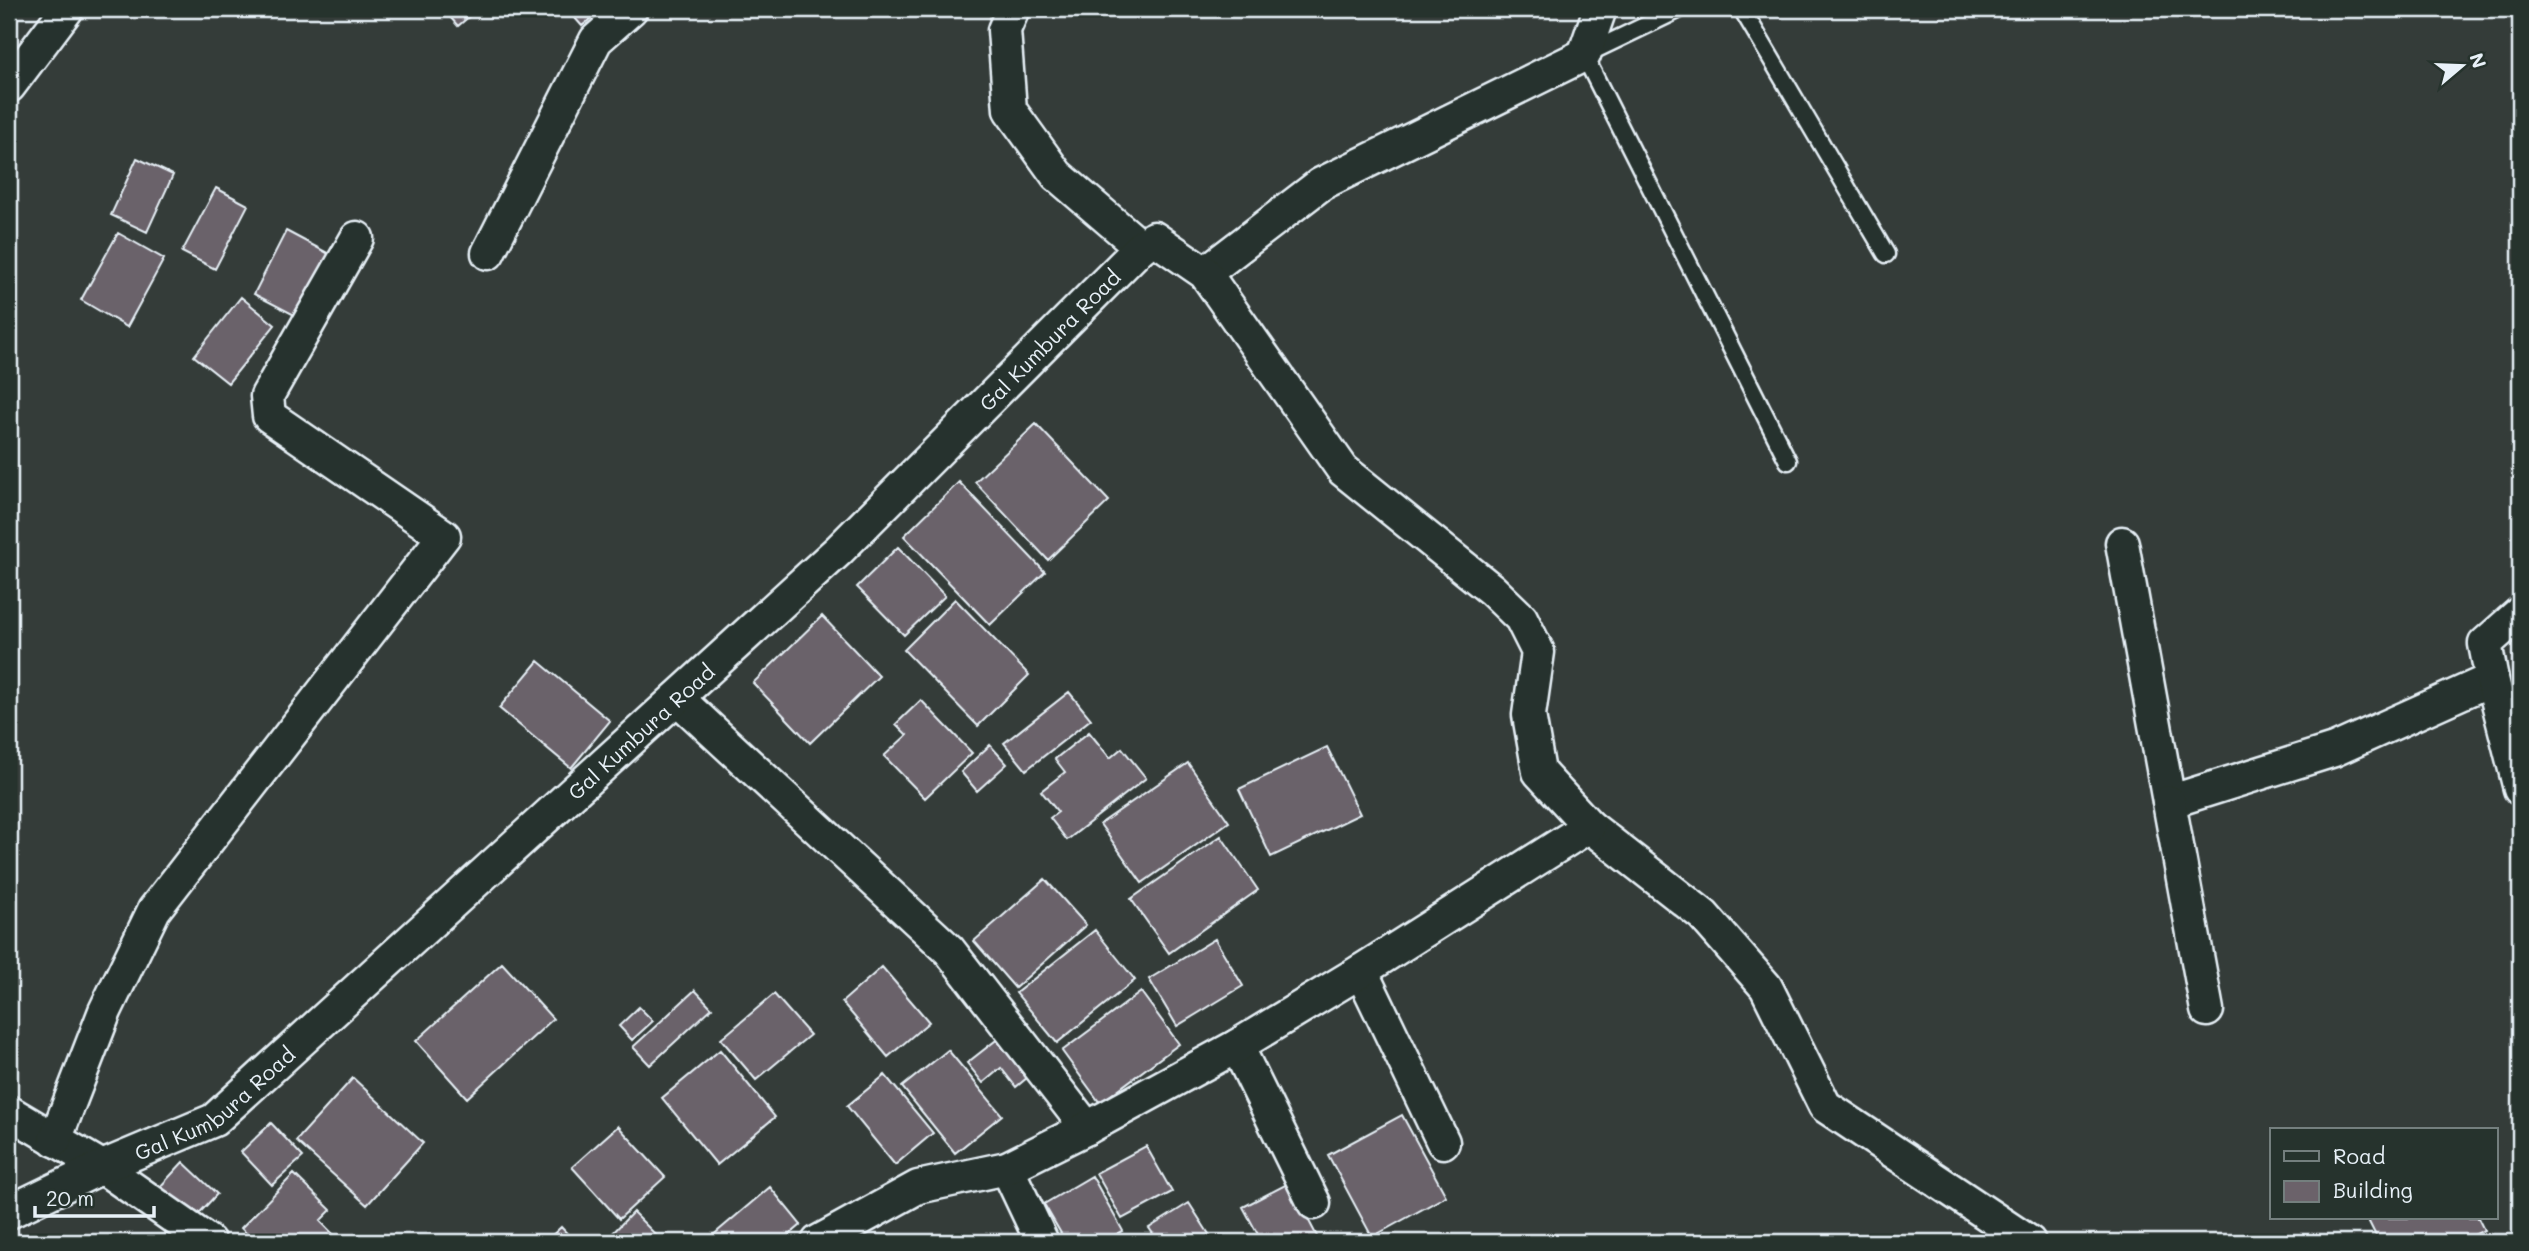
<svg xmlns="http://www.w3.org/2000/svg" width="2529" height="1251" font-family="Mali,sans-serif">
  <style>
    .building { fill: #6b626a; stroke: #e8f1f8; stroke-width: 2 }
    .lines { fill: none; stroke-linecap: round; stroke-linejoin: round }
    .lane-casing { stroke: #e8f1f8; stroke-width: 21 }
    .street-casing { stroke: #e8f1f8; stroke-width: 37 }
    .lane { stroke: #26332d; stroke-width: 16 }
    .street { stroke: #26332d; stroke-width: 32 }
    .labels { text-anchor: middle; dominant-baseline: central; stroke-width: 7; stroke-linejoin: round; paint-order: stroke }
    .street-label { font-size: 21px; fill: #e8f1f8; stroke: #26332d }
  </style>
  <rect width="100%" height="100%" fill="#343c39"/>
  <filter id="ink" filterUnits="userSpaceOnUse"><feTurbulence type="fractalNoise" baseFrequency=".0143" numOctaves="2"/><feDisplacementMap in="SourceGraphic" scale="14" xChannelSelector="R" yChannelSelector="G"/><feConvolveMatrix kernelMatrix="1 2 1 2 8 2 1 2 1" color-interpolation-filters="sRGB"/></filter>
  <g filter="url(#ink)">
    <path class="building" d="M443 9H478L458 26Z
      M567 9H602L582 26Z
      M137 158 173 175 147 232 111 215Z
      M216 188 248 205 215 269 182 252Z
      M286 231 333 256 300 318 254 294Z
      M118 233 164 259 127 327 81 300Z
      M241 297 275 325 228 383 194 356Z
      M1036 424 1109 501 1048 560 975 482Z
      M959 482 1045 572 990 625 904 536Z
      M898 547 945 596 904 635 857 587Z
      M955 599 1029 675 978 726 904 650Z
      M822 616 879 676 810 743 753 683Z
      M538 661 610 721 571 768 499 708Z
      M1069 692 1091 719 1026 770 1004 743Z
      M921 700 972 753 925 798 884 756 907 735 896 724Z
      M1089 732 1110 758 1122 748 1146 778 1067 840 1050 818 1058 812 1041 791 1065 772 1055 759Z
      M990 745 1007 764 977 791 961 772Z
      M1327 747 1360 814 1271 857 1239 789Z
      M1188 763 1229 822 1142 883 1100 824Z
      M1221 836 1258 890 1169 953 1131 899Z
      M1045 879 1086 925 1015 988 974 941Z
      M1095 930 1135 980 1057 1043 1016 993Z
      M1215 939 1243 986 1177 1026 1149 979Z
      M502 963 553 1019 467 1098 416 1041Z
      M882 967 929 1022 888 1057 842 1002Z
      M695 990 712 1008 650 1065 633 1047Z
      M1141 992 1179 1044 1100 1103 1062 1051Z
      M774 994 810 1035 756 1080 721 1039Z
      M639 1007 653 1021 632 1040 619 1026Z
      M1004 1034 1034 1072 1016 1087 1001 1068 983 1083 967 1063Z
      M720 1050 775 1117 717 1165 662 1098Z
      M948 1050 1002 1115 955 1153 902 1087Z
      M885 1075 933 1133 895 1165 847 1106Z
      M353 1078 423 1143 367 1205 296 1141Z
      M1402 1115 1446 1196 1372 1237 1328 1155Z
      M271 1123 303 1157 272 1185 241 1152Z
      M618 1126 665 1177 619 1219 572 1167Z
      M1146 1146 1172 1192 1122 1219 1096 1173Z
      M183 1162 217 1194 193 1220 159 1188Z
      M294 1174 331 1210 320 1221 334 1235 326 1242H255L241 1228Z
      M1092 1176 1123 1231 1102 1242H1066L1044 1204Z
      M1289 1183 1320 1242H1262L1243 1207Z
      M770 1187 801 1225 781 1242H705Z
      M1189 1203 1214 1242H1159L1149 1228Z
      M633 1212 663 1242H606L605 1241Z
      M2367 1218H2478L2484 1230 2461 1242H2379Z
      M561 1227 575 1242H545Z"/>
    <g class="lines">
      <g class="lane-casing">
        <path id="lane" d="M1680 9 1584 55 1788 461
          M1742 9 1886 254"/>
      </g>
      <g class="street-casing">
        <g id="street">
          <path d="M1013 9 1004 30 1010 110 1057 175 1141 247"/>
          <path d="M9 86 67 9"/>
          <path d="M488 253 596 40 631 9"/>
          <path d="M1205 273 1321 184 1584 55 1600 9"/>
          <path d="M2122 543 2169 802 2334 750 2492 679"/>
          <path d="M2520 613 2485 644 2492 679 2520 789"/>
          <path d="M677 698 949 950 1087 1128"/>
          <path d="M2169 802 2207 1010"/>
          <path d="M1589 826 1703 915 1766 987 1825 1106 2029 1242"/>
          <path d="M1361 971 1443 1142"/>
          <path d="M1237 1046 1314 1203"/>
          <path d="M9 1112 102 1167 209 1242"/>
          <path d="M55 1140 105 1011 154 910 444 536 269 416 267 396 357 238"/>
          <path d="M1007 1168 1042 1242"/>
          <path id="s1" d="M9 1212 102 1167 214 1120 839 550 1141 247 1154 238 1205 273 1343 470 1492 590 1521 618 1538 652 1529 715 1539 772 1589 826 1361 971 1237 1046 1087 1128 1007 1168 918 1187 818 1242"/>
        </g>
      </g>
      <use href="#lane" class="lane"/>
      <use href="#street" class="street"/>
    </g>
  </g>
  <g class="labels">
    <g class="street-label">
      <text stroke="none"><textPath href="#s1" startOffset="1368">Gal Kumbura Road</textPath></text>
      <text stroke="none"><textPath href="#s1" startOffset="802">Gal Kumbura Road</textPath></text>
      <text stroke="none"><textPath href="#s1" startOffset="234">Gal Kumbura Road</textPath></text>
    </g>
  </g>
  <rect width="2529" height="1251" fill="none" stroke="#26332d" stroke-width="35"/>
  <rect x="18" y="18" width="2494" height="1216" fill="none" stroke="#e8f1f8" stroke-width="2.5" filter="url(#ink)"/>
  <rect x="2270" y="1128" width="228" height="91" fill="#26332d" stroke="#747f7e" stroke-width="2"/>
  <rect x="2284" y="1151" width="35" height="10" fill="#26332d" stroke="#747f7e" stroke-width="2"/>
  <text x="2333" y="1164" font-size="21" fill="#e8f1f8">Road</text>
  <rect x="2284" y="1181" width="35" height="21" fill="#6b626a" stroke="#747f7e" stroke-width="2"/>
  <text x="2333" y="1198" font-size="21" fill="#e8f1f8">Building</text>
  <g transform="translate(2462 66) rotate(71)" stroke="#26332d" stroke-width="5" paint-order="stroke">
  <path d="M0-5L12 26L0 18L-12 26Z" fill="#e8f1f8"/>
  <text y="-10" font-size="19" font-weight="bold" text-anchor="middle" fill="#e8f1f8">N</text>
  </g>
  <path d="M35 1206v10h119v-10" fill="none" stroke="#e8f1f8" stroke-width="3.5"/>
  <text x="46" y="1206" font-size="21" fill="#e8f1f8" stroke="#26332d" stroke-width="5" paint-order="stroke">20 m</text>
</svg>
